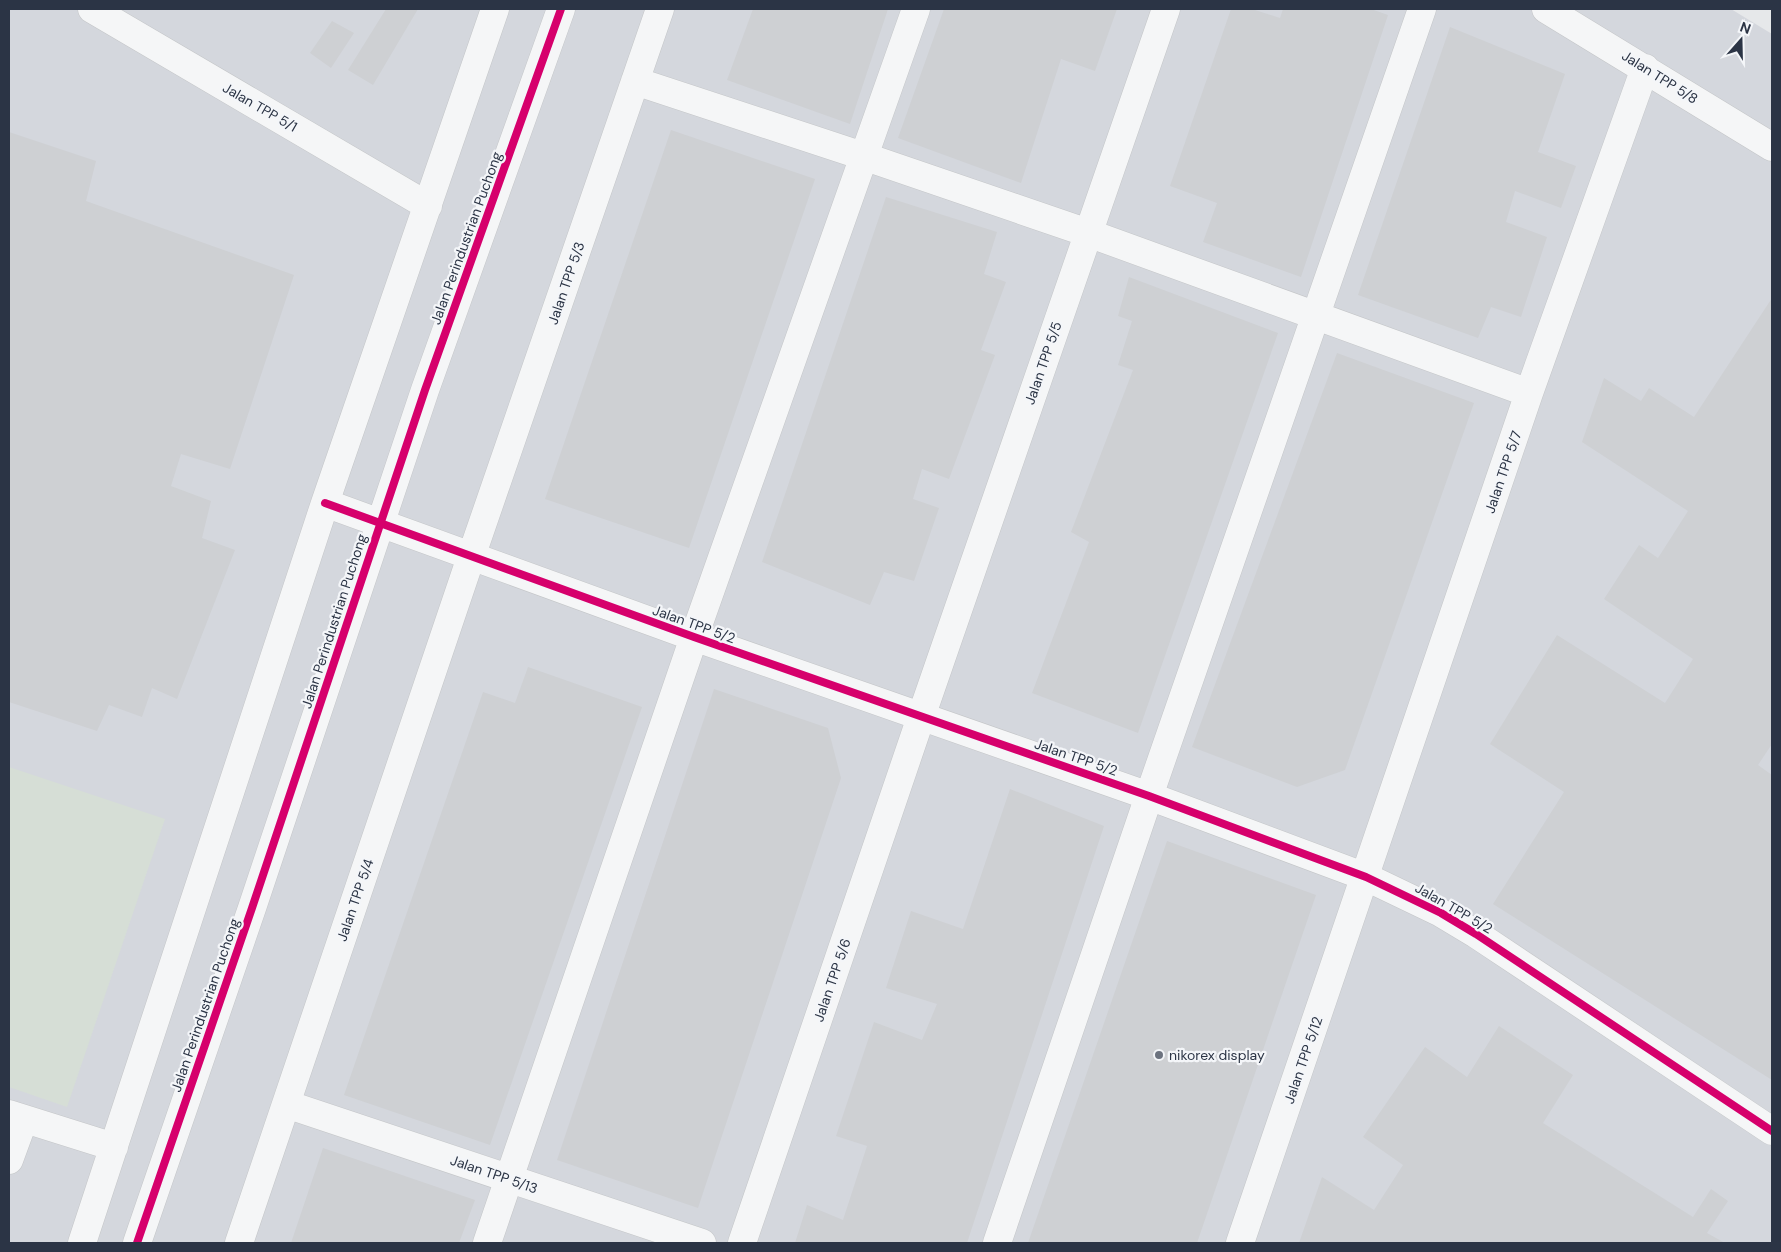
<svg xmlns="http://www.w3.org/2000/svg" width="1781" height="1252" font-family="'DM Sans',sans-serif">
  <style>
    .built { fill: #d4d7dd }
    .green { fill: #d6ded6 }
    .building { fill: #ced0d3 }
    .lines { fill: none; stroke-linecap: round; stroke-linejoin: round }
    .minor-casing { stroke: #c4c6c8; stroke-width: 29 }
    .minor { stroke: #f5f6f7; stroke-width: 28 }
    .cycleway-casing { stroke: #f4f6f9; stroke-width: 11 }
    .cycleway { stroke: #d6006c; stroke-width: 8 }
    .poi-dot { fill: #6c737f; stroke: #f4f6f9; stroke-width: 2 }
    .labels { text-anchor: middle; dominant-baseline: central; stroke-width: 4.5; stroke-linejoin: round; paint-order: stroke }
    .street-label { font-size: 14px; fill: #2b3445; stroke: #f4f6f9 }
    .poi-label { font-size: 14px; fill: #2b3445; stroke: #f4f6f9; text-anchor: start }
  </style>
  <rect width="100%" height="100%" fill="#e6e8ea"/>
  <path class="built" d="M9 9H1731L1772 34V1243H9Z"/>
  <path class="green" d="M9 767 165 819 67 1107 9 1087Z"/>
  <path class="building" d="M386 9H418L373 85 348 70Z
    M753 9H888L850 124 727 80Z
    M944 9H1117L1095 71 1061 59 1021 183 898 138Z
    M1231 9H1252L1280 18 1283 9H1371L1388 15 1301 277 1203 242 1217 203 1170 186Z
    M332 21 354 33 331 68 310 53Z
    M1450 27 1565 74 1538 152 1576 166 1561 208 1515 191 1506 222 1547 237 1521 317 1491 307 1478 338 1358 295Z
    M671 130 815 179 689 548 545 499Z
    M9 132 96 161 86 201 294 275 230 469 181 454 171 486 211 501 202 538 235 550 177 699 152 688 142 717 109 705 97 731 9 702Z
    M886 197 997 232 984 274 1006 282 981 350 995 355 949 479 922 469 913 499 939 508 914 581 884 572 870 605 762 562Z
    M1129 277 1278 333 1138 733 1032 693 1089 542 1071 532 1133 370 1118 365 1132 321 1118 316Z
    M1772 298V744L1758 765 1772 775V1080L1493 904 1564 792 1490 744 1557 635 1665 703 1693 659 1604 599 1639 545 1658 558 1688 511 1582 442 1604 378 1641 401 1649 388 1694 417Z
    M1337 353 1474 403 1345 770 1297 787 1192 747Z
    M528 667 642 707 490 1145 344 1095 483 692 515 703Z
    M714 689 828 728 841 778 698 1208 557 1160Z
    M1010 789 1104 826 967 1243H795L807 1205 843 1220 867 1146 836 1136 874 1022 922 1040 937 1004 886 988 911 911 963 929Z
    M1167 841 1316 895 1197 1243H1028Z
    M1499 1026 1573 1075 1543 1123 1693 1217 1711 1189 1728 1201 1707 1233 1725 1243H1299L1322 1177 1374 1210 1403 1165 1363 1137 1425 1047 1467 1077Z
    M323 1148 475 1200 459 1243H291Z"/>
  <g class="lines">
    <g class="minor-casing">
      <path id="minor" d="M92 9 428 206
        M1546 9 1772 147
        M635 81 863 156 1088 233 1529 393
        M325 503 694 637 1149 796 1366 877 1441 913 1476 934 1772 1131
        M286 1104 702 1243
        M9 1114 114 1147
        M9 1160 24 1119
        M82 1243 325 503 495 9
        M137 1243 252 908 425 390 561 9
        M239 1243 471 557 660 9
        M487 1243 694 637 916 9
        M742 1243 921 717 1166 9
        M997 1243 1149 796 1422 9
        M1240 1243 1529 393 1645 68"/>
    </g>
    <use href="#minor" class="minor"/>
    <g class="cycleway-casing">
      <path id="cycleway" d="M325 503 694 637 1149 796 1366 877 1441 913 1476 934 1772 1131
        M137 1243 252 908 425 390 561 9"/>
    </g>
    <use href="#cycleway" class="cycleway"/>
  </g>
  <circle class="poi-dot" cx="1159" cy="1055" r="5"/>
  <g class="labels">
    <g class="street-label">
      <text transform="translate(1660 77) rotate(32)">Jalan TPP 5/8</text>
      <text transform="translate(260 107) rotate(30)">Jalan TPP 5/1</text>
      <text transform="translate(466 238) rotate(-70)">Jalan Perindustrian Puchong</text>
      <text transform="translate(566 283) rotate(-71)">Jalan TPP 5/3</text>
      <text transform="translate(1043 363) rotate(-71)">Jalan TPP 5/5</text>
      <text transform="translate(1503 472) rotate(-71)">Jalan TPP 5/7</text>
      <text transform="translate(334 621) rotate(-72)">Jalan Perindustrian Puchong</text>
      <text transform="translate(694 624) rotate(20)">Jalan TPP 5/2</text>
      <text transform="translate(1076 757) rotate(19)">Jalan TPP 5/2</text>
      <text transform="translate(355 900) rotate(-71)">Jalan TPP 5/4</text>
      <text transform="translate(1454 908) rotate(30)">Jalan TPP 5/2</text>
      <text transform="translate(832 980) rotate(-71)">Jalan TPP 5/6</text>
      <text transform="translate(205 1005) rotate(-71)">Jalan Perindustrian Puchong</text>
      <text transform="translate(1303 1060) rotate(-71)">Jalan TPP 5/12</text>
      <text transform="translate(494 1174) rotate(19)">Jalan TPP 5/13</text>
    </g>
    <g class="poi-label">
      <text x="1169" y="1055">nikorex display</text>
    </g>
  </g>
  <rect width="1781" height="1252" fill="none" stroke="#2b3445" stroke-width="20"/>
  <g transform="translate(1741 40) rotate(20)" stroke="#f4f6f9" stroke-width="4" paint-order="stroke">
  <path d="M0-4L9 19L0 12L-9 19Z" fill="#2b3445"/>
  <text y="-8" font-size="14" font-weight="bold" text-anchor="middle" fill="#2b3445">N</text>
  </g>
</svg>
